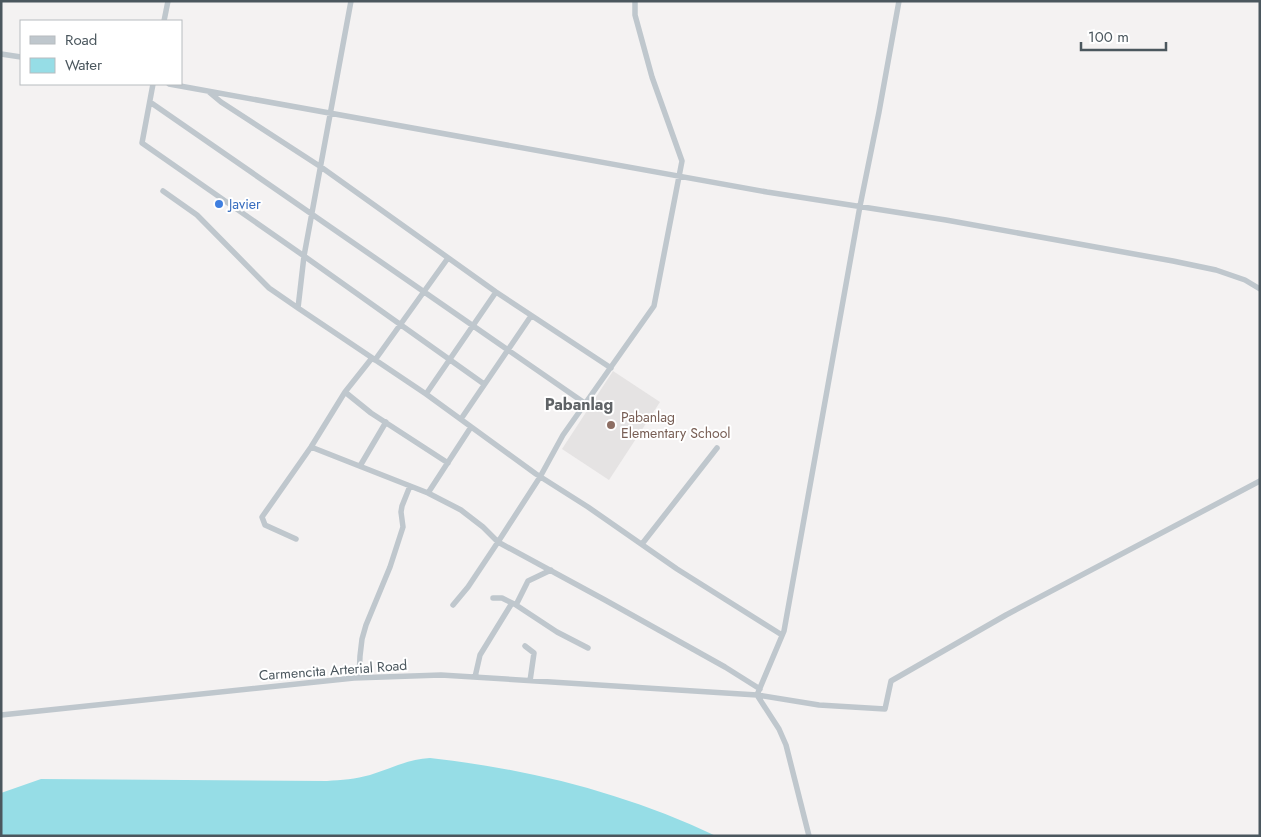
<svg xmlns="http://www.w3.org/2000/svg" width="1261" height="837" font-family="Jost,sans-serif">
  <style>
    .education { fill: #e5e3e3 }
    .water { fill: #96dde6 }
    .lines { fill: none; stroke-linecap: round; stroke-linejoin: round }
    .minor { stroke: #bfc7cd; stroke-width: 5.5 }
    .shop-dot { fill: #3f7fe0; stroke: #fff; stroke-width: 2 }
    .education-dot { fill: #8d6e63; stroke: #fff; stroke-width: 2 }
    .labels { text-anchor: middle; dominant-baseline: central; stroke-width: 4; stroke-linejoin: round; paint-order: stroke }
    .shop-label { font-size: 14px; fill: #366cbe; stroke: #fff; text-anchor: start }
    .education-label { font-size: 14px; fill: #785e54; stroke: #fff; text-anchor: start }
    .street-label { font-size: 14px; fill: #4b575e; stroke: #fff }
    .quarter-label { font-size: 16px; font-weight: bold; fill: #5f6366; stroke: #fff }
  </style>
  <rect width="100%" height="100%" fill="#f4f2f2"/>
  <path class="education" d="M613 371 660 402 609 480 562 449Z"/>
  <path class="water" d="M430 758C529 769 625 793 716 836H1V793L41 779 327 781C341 780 356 779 370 775 390 769 408 759 430 758Z"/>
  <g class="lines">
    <path class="minor" d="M164 21 168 1
      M1 54 21 57
      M153 84 142 143 304 256 484 384
      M169 84 767 192 946 220 1173 261 1216 270 1245 280 1260 289
      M209 92 221 102 321 167 496 292 611 368
      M150 102 586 404
      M163 191 197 215 269 288 298 308 426 394 536 474 588 507 677 569 782 635
      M298 308 304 256 351 1
      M375 360 448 258
      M345 392 371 413 448 463
      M426 394 496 292
      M461 419 531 316
      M311 447 428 493 461 510 483 527 498 542 605 600 725 667 760 689
      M360 466 386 422
      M428 493 471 427
      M296 539 265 525 262 517 311 447 345 392 372 358
      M642 544 717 448
      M551 570 528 581 516 605 557 632 588 648
      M493 598H502L514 604
      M453 605 468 587 498 542 540 477 563 435 654 306 682 161 652 77 635 15V1
      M525 646 534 653 530 681
      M475 677 480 655 512 603
      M359 678 360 656 362 639 366 625 390 567 403 527 401 512 402 506 410 486
      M757 695 784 631 860 206 879 112 899 1
      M757 695 779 729 786 745 809 836
      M1 715 354 678 441 675 757 695 819 705 885 709 891 681 1006 615 1260 481"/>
  </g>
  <circle class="shop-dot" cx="219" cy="204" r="5"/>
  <circle class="education-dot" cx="611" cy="425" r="5"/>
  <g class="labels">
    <g class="shop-label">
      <text x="229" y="204">Javier</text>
    </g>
    <g class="education-label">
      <text x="621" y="417">Pabanlag<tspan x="621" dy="16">Elementary School</tspan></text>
    </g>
    <g class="street-label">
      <text transform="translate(333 670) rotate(-4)">Carmencita Arterial Road</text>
    </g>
    <g class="quarter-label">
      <text x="579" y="404">Pabanlag</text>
    </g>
  </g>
  <rect width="1261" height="837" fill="none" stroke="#4b575e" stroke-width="5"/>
  <rect x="20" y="20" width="162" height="65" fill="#ffffff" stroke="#b7bcbf"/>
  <rect x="30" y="36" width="25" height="8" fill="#bfc7cd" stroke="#b7bcbf"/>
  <text x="65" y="45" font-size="15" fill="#4b575e">Road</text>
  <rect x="30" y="58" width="25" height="15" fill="#96dde6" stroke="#b7bcbf"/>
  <text x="65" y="70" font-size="15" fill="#4b575e">Water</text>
  <path d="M1081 42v8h85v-8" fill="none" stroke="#4b575e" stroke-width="2.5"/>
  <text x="1088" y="42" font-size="15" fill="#4b575e" stroke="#ffffff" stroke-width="4" paint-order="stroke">100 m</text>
</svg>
